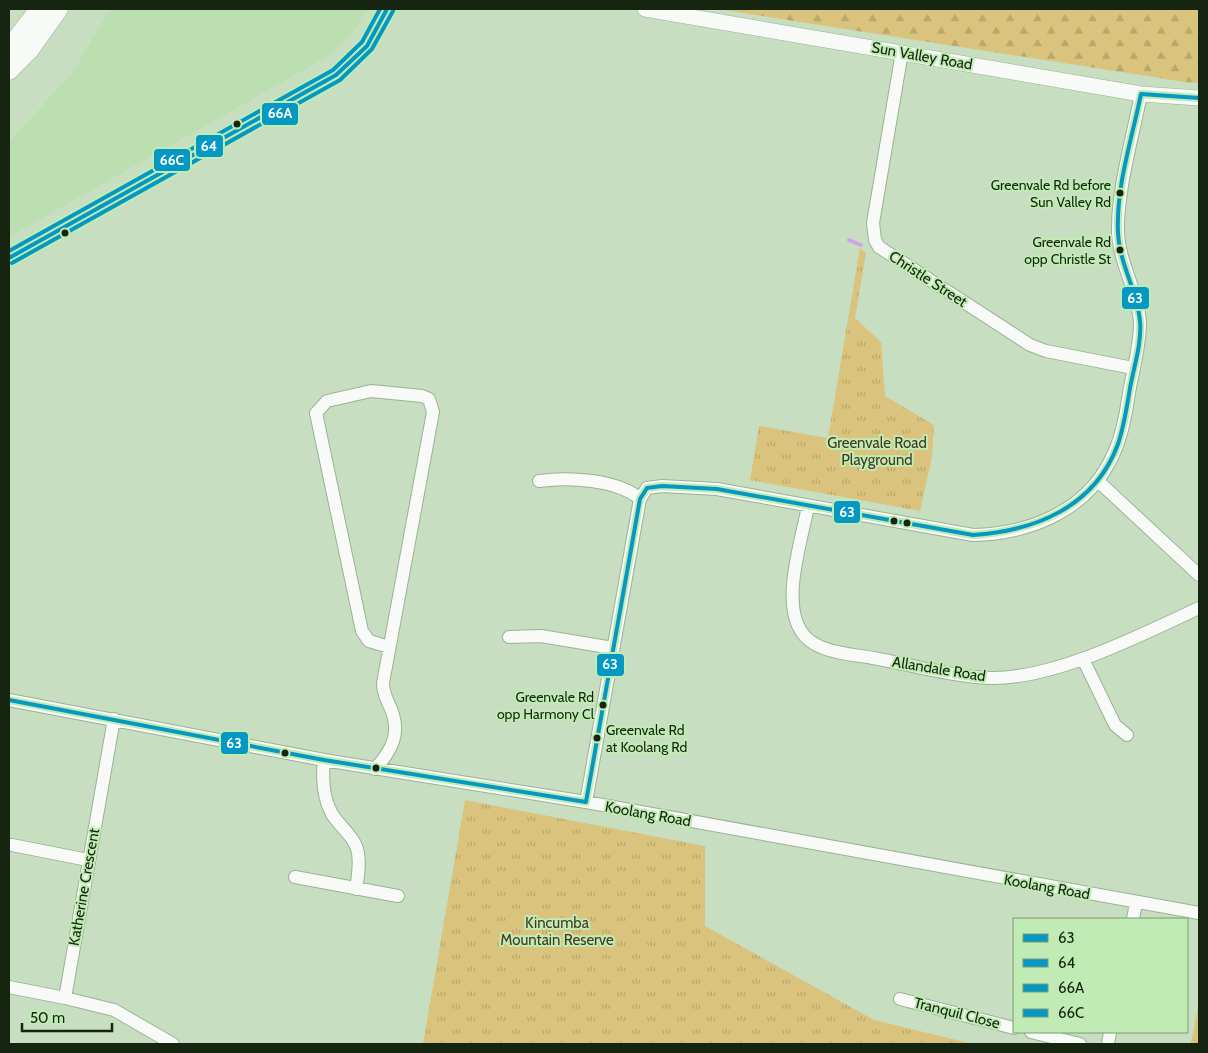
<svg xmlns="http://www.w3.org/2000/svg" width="1208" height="1053" font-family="Cabin,sans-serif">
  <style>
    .built { fill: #bbdfb0 }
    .forest { fill: url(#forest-firs) }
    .park { fill: url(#park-tufts) }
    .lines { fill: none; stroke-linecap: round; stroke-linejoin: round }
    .stream { stroke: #d2a4e0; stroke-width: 4 }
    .minor-casing { stroke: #9eb099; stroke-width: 14 }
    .tertiary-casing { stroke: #9eb099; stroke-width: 16 }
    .secondary-casing { stroke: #9eb099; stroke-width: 19 }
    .minor { stroke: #f7faf6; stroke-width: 12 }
    .tertiary { stroke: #f7faf6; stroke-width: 15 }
    .secondary { stroke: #f7faf6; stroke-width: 18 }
    .bus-1-casing { stroke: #c1ebb4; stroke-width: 8 }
    .bus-2-casing { stroke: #c1ebb4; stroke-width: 8 }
    .bus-3-casing { stroke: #c1ebb4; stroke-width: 8 }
    .bus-4-casing { stroke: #c1ebb4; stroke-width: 8 }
    .bus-1 { stroke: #0498c2; stroke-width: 4 }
    .bus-2 { stroke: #0498c2; stroke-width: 4 }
    .bus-3 { stroke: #0498c2; stroke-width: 4 }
    .bus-4 { stroke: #0498c2; stroke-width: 4 }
    .bus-dot { fill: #152510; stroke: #c1ebb4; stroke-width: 2 }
    .labels { text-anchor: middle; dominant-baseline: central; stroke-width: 4; stroke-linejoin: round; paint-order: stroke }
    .bus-label { font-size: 14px; fill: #152510; stroke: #c1ebb4; text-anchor: end }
    .street-label { font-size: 15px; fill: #152510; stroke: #c1ebb4 }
    .park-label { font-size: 15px; fill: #443722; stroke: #c1ebb4 }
    .line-badge { stroke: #c1ebb4; stroke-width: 2 }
    .badge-label { font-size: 14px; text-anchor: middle; font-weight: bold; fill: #fff }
  </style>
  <defs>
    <pattern id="forest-firs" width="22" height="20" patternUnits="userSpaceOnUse" patternTransform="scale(1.25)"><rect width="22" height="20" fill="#dac47d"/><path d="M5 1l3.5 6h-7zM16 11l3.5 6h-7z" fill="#baa86b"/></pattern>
    <pattern id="park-tufts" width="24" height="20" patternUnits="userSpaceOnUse" patternTransform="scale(1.25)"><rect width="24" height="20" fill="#dac47d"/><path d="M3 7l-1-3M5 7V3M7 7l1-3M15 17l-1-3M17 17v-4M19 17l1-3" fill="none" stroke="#baa86b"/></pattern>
  </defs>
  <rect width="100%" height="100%" fill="#c7dec1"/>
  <path class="built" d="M110 9H367L355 30 330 55 9 237V142L71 75Z"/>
  <path class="forest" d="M718 9H1199V83L1185 82Z"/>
  <path class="park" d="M860 248 866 253 855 318 881 342 885 396 934 425 932 457 920 511 750 480 759 426 828 438Z
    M465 800 705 846V926L874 1020 973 1044H423Z
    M1199 1001V1044H1191Z"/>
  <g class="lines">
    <path class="stream" d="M849 240 861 245"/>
    <g class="minor-casing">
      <path id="minor" d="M902 52 873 223 875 240 879 247 1030 345 1046 351 1133 368
        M539 481C568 477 617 479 640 499
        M1098 481 1199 575
        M808 506C802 539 781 601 801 631 814 653 851 654 873 658 908 664 958 678 993 678 1057 678 1141 635 1199 608
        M509 637 541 636 613 648
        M1083 659 1115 725 1127 735
        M9 700 324 760 586 802 1199 913
        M324 760C322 778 323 798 332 814 340 827 356 838 358 853 360 865 358 877 356 889
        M375 769C392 750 401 734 391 709 387 700 383 693 383 683L433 412 429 399 422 396 371 391 327 401 316 413 362 631 369 641 389 647
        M586 802 640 499 647 488 662 486 717 489 973 535C1026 534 1083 513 1109 463 1122 440 1126 413 1130 387 1134 367 1140 344 1140 323 1138 291 1119 263 1118 232 1117 190 1133 136 1141 94
        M12 845 88 860
        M295 877 398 896
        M1133 919 1136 903
        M9 987 65 998 114 719
        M65 998 114 1010 173 1044
        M900 999 1014 1028
        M1031 1032 1080 1044
        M1108 1044 1110 1032"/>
    </g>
    <g class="tertiary-casing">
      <path id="tertiary" d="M645 9 1141 94 1199 98
        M9 258 336 75C360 58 377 36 387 9"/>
    </g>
    <g class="secondary-casing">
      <path id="secondary" d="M9 48 39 9
        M9 71 29 51 59 9"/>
    </g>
    <use href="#minor" class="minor"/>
    <use href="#tertiary" class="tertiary"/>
    <use href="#secondary" class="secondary"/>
    <g class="bus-1-casing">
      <path id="bus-1" d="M9 700 324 760 586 802 640 499 647 488 662 486 717 489 973 535C1035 531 1095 507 1118 444 1124 426 1127 407 1130 388 1134 366 1142 343 1140 321 1137 290 1119 263 1118 232 1116 186 1132 139 1141 94L1199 98"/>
    </g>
    <g class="bus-2-casing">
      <path id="bus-2" d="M9 258 336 75 367 46 387 9"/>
    </g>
    <g class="bus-3-casing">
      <path id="bus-3" d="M12 263 340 80 372 49 393 11"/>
    </g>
    <g class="bus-4-casing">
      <path id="bus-4" d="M9 251 333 70 362 42 380 9"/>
    </g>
    <use href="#bus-1" class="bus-1"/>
    <use href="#bus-2" class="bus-2"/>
    <use href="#bus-3" class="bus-3"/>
    <use href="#bus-4" class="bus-4"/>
  </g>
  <g class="bus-dot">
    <circle cx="237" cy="124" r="4.5"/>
    <circle cx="1120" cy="193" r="4.5"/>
    <circle cx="65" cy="233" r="4.5"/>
    <circle cx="1120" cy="250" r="4.5"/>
    <circle cx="894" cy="521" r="4.5"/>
    <circle cx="907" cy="523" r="4.5"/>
    <circle cx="603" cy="705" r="4.5"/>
    <circle cx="597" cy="738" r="4.5"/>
    <circle cx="285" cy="753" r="4.5"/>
    <circle cx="376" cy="768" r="4.5"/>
  </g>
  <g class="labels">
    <g class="bus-label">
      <text x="1111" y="185">Greenvale Rd before<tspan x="1111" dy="17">Sun Valley Rd</tspan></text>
      <text x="1111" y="242">Greenvale Rd<tspan x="1111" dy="17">opp Christle St</tspan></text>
      <text x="594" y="697">Greenvale Rd<tspan x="594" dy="17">opp Harmony Cl</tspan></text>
      <text x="606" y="730" text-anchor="start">Greenvale Rd<tspan x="606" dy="17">at Koolang Rd</tspan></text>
    </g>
    <g class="street-label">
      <text transform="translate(922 56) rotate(10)">Sun Valley Road</text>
      <text transform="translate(928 279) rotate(33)">Christle Street</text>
      <text transform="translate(939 669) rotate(9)">Allandale Road</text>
      <text transform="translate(648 814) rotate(10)">Koolang Road</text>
      <text transform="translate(84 887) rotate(-80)">Katherine Crescent</text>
      <text transform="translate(1047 887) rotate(10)">Koolang Road</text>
      <text transform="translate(957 1013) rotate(14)">Tranquil Close</text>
    </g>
    <g class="park-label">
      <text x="877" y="443">Greenvale Road<tspan x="877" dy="17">Playground</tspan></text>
      <text x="557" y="923">Kincumba<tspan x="557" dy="17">Mountain Reserve</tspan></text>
    </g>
  </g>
  <g class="line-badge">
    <rect x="261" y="102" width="38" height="24" rx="5" fill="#0498c2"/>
    <rect x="195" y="134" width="29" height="24" rx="5" fill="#0498c2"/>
    <rect x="153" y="148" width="38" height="24" rx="5" fill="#0498c2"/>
    <rect x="1121" y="286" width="29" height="24" rx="5" fill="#0498c2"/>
    <rect x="833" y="500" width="28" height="24" rx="5" fill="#0498c2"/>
    <rect x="596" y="653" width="29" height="24" rx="5" fill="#0498c2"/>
    <rect x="220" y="731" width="29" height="24" rx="5" fill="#0498c2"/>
  </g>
  <g class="badge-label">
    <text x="280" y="118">66A</text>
    <text x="209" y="151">64</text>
    <text x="172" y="165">66C</text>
    <text x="1135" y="303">63</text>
    <text x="847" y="517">63</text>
    <text x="610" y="669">63</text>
    <text x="234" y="748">63</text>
  </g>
  <rect width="1208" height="1053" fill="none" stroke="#152510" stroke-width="20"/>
  <rect x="1013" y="918" width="175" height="115" fill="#c1ebb4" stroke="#7c9c72"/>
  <rect x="1023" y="934" width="25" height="8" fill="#0498c2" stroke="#7c9c72"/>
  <text x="1058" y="943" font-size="15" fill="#152510">63</text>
  <rect x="1023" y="959" width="25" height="8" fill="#0498c2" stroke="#7c9c72"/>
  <text x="1058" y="968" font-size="15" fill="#152510">64</text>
  <rect x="1023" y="984" width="25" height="8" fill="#0498c2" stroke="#7c9c72"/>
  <text x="1058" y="993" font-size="15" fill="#152510">66A</text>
  <rect x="1023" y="1009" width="25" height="8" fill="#0498c2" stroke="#7c9c72"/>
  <text x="1058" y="1018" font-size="15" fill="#152510">66C</text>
  <path d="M22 1023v8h90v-8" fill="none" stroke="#152510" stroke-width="2.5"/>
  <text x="30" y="1023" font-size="15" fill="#152510" stroke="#c1ebb4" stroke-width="4" paint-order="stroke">50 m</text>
</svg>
